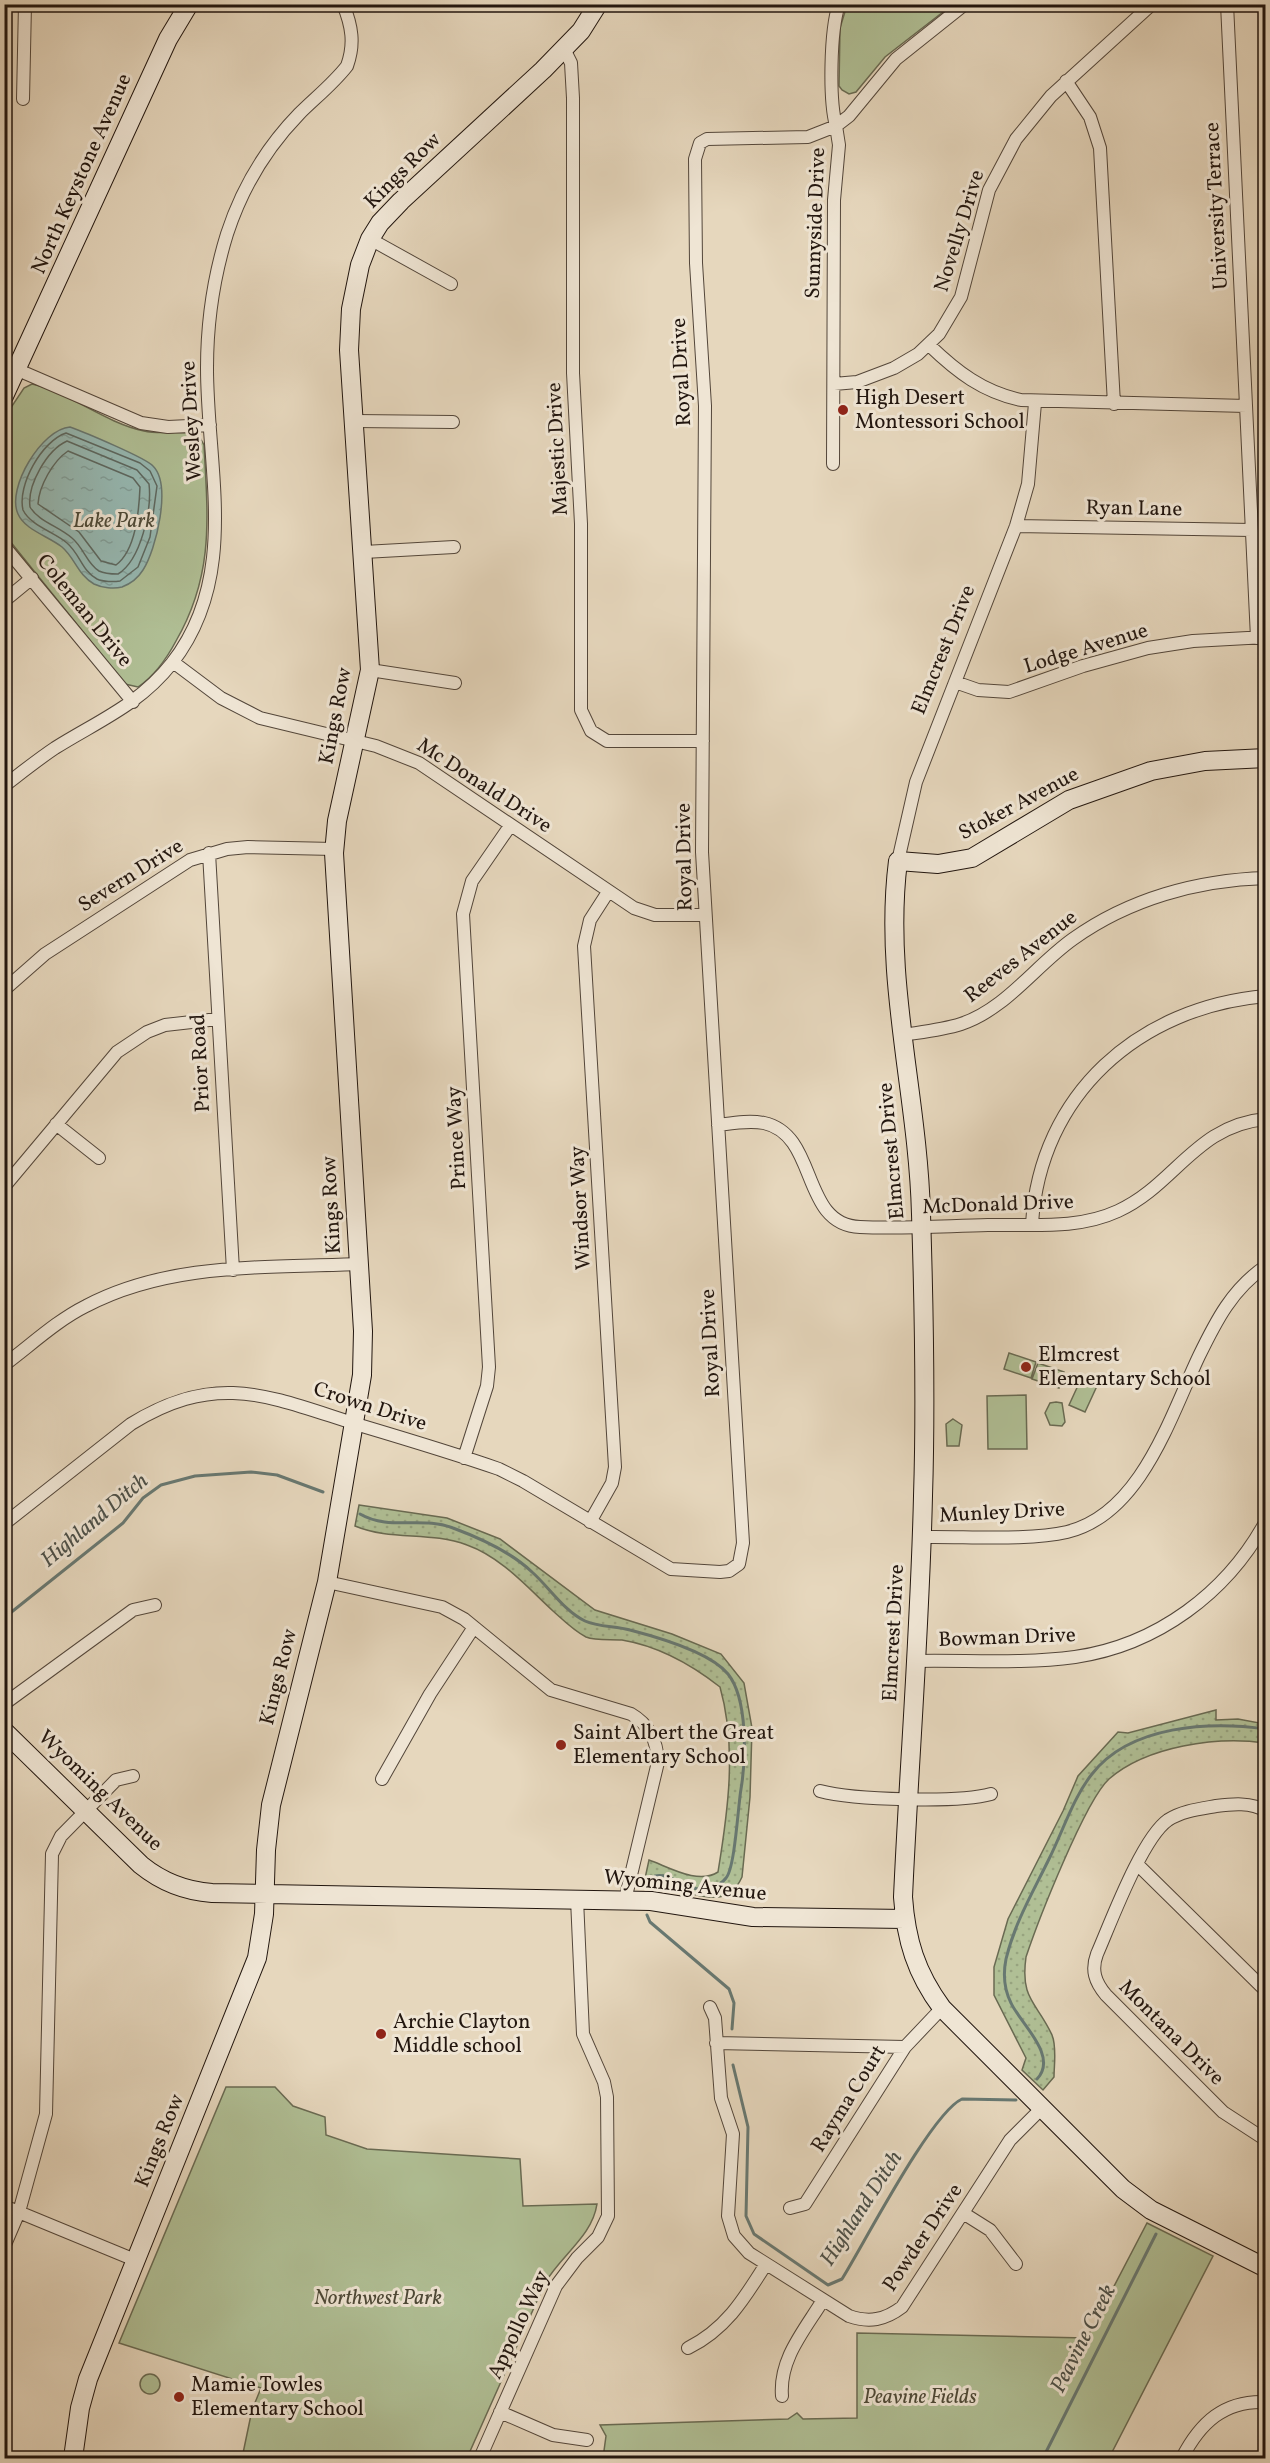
<svg xmlns="http://www.w3.org/2000/svg" width="1270" height="2463" font-family="Vollkorn,serif">
  <style>
    .grass { fill: url(#grass-dots); stroke: #696a52; stroke-width: 1.5 }
    .green { fill: #b0bf95; stroke: #696a52; stroke-width: 1.5 }
    .water { fill: url(#water-ripples); stroke: #687871; stroke-width: 1.5 }
    .lines { fill: none; stroke-linecap: round; stroke-linejoin: round }
    .shore { stroke: #5c6861; stroke-width: 1.5 }
    .stream { stroke: #687871; stroke-width: 3 }
    .street-casing { stroke: #53463a; stroke-width: 14 }
    .secondary-casing { stroke: #22160f; stroke-width: 20 }
    .street { stroke: #efe5d4; stroke-width: 12 }
    .secondary { stroke: #efe5d4; stroke-width: 18 }
    .poi-dot { fill: #8f2418; stroke: #efe5d4; stroke-width: 2 }
    .labels { text-anchor: middle; dominant-baseline: central; stroke-width: 6; stroke-linejoin: round; paint-order: stroke }
    .street-label { font-size: 21px; fill: #22160f; stroke: #efe5d4 }
    .poi-label { font-size: 21px; fill: #22160f; stroke: #efe5d4; text-anchor: start }
    .park-label { font-size: 21px; font-style: italic; fill: #4d4937; stroke: #efe5d4 }
    .water-label { font-size: 22px; font-style: italic; fill: #4b4f48; stroke: #efe5d4 }
  </style>
  <defs>
    <pattern id="grass-dots" width="8" height="8" patternUnits="userSpaceOnUse" patternTransform="scale(1.5)"><rect width="8" height="8" fill="#b0bf95"/><path d="M2 2h.1M6 6h.1" fill="none" stroke="#97a37f" stroke-width="1.8" stroke-linecap="round"/></pattern>
    <pattern id="water-ripples" width="26" height="14" patternUnits="userSpaceOnUse" patternTransform="scale(1.5)"><rect width="26" height="14" fill="#96b9b3"/><path d="M2 4q2-2 4 0t4 0M15 11q2-2 4 0t4 0" fill="none" stroke="#819e99"/></pattern>
  </defs>
  <rect width="100%" height="100%" fill="#e6d7bd"/>
  <filter id="stains"><feTurbulence type="fractalNoise" baseFrequency=".00333" numOctaves="4"/><feColorMatrix values="0 0 0 0 .2 0 0 0 0 .09 0 0 0 0 .02 0 0 0 .5 -.17"/></filter>
  <radialGradient id="worn" r=".72"><stop offset=".6" stop-color="#630" stop-opacity="0"/><stop offset="1" stop-color="#630" stop-opacity=".3"/></radialGradient>
  <path class="grass" d="M359 1505 447 1518 500 1539 595 1610 672 1634 721 1654 744 1683 752 1728 750 1797 742 1877C728 1908 703 1896 676 1890 666 1888 653 1887 644 1883L649 1860C669 1867 698 1885 718 1872 728 1811 737 1747 720 1687 692 1665 658 1646 622 1640 611 1639 596 1641 586 1637 574 1631 563 1620 553 1611 527 1587 501 1557 467 1545 430 1531 391 1541 355 1526Z
    M1216 1710V1720L1238 1719 1265 1724V1743C1217 1736 1147 1746 1109 1779 1085 1801 1038 1921 1026 1957 1020 2000 1037 2002 1052 2035 1057 2047 1054 2065 1054 2077L1043 2090 1022 2070 1026 2058 994 1995V1967L1008 1919 1063 1811 1078 1776 1118 1732 1128 1733Z"/>
  <path class="green" d="M847 5H952L885 57 856 92 849 94 842 90 839 86 840 28Z
    M32 384C67 391 105 423 144 431 161 435 184 429 199 436L204 445C208 519 214 575 176 641 167 658 154 676 138 687L125 684 5 535 4 418 24 388Z
    M1009 1353 1036 1362 1031 1378 1004 1369Z
    M1038 1363 1064 1372 1059 1388 1032 1379Z
    M1081 1379 1097 1386 1085 1412 1069 1405Z
    M1026 1395 1027 1449H988L987 1396Z
    M1056 1402 1062 1403 1065 1422 1062 1426 1050 1425 1045 1413 1050 1403Z
    M953 1419 962 1425 959 1446H947L946 1424Z
    M226 2087H275L293 2106 325 2117 326 2135 367 2149 520 2159 523 2206 597 2204C592 2237 561 2255 545 2283L467 2458H242L252 2410 261 2388 119 2343Z
    M1147 2223 1213 2256 1109 2458H603L606 2436 600 2425 788 2419 797 2413 803 2419 857 2418V2333L1087 2338Z
    M140 2384a10 10 0 1 1 20 0a10 10 0 1 1-20 0Z"/>
  <path class="water" d="M70 427C84 432 146 458 153 466 172 485 156 550 143 570 138 578 130 584 122 587 114 589 102 588 94 584 78 575 75 558 62 547 48 536 25 530 18 514 6 488 42 429 70 427Z"/>
  <g class="lines">
    <path class="shore" d="M66 433 140 463 150 471 157 486 150 537 138 567 120 581C114 582 103 582 97 579 82 571 80 554 67 543 54 532 31 526 23 510 17 485 42 441 66 433Z
      M67 441 137 470 149 484C152 509 141 560 118 574 112 574 105 574 99 571 87 564 84 548 72 538 60 527 38 521 30 507 27 485 47 450 67 441Z
      M68 451 133 478 140 487C139 511 136 550 116 565L101 561 79 532 38 504C39 486 53 461 68 451Z"/>
    <path class="stream" d="M360 1514C389 1531 423 1516 453 1528 480 1538 511 1552 532 1572 549 1587 564 1611 585 1621 598 1627 616 1626 630 1630 657 1637 710 1652 728 1674 748 1699 746 1759 741 1789 738 1806 735 1868 726 1878 720 1886 707 1890 698 1889 683 1887 670 1873 655 1876L650 1886
      M4 1618 123 1523 143 1498 161 1485 195 1476 251 1472 277 1475 323 1492
      M647 1915 650 1922 729 1989 734 2003 732 2029
      M733 2065 748 2127 746 2216 754 2234 828 2285 842 2279C864 2244 931 2113 962 2099L1016 2100
      M1037 2079C1059 2056 1020 2023 1011 2003 1004 1989 1003 1974 1006 1959 1015 1922 1033 1892 1049 1859 1063 1831 1073 1798 1092 1774 1130 1725 1210 1721 1266 1729
      M1043 2458 1156 2234"/>
    <g class="street-casing">
      <path id="street" d="M1227 4 1257 638
        M564 49 571 63 573 98V373L581 524V710L591 731 607 741H703
        M1066 81 1090 117 1100 148 1114 404
        M23 99 25 4
        M370 239 451 284
        M929 345C957 372 983 392 1021 400L1246 406
        M18 370 141 423 168 427 210 425
        M834 384 857 382 894 368 918 354 939 334 961 297 989 190 1016 139 1051 96 1152 4
        M355 421 453 422
        M833 464 834 200 839 145 836 126 849 116 896 59 965 4
        M1016 526 1252 530
        M4 546 133 702
        M364 552 454 547
        M4 601 32 578
        M173 662 221 698 260 718 376 746 419 763 634 908 655 915H705
        M370 670 455 683
        M955 682 978 690 1009 692 1083 666 1148 648 1193 641 1266 637
        M4 786C21 773 37 760 55 748 98 721 139 705 172 663 240 576 207 469 207 368 207 325 214 276 227 234 242 188 266 148 299 114 315 98 333 84 347 66 355 44 352 26 343 4
        M209 853 233 1270
        M898 861 916 782 1016 526 1028 484 1035 403
        M4 990 45 954 190 860 227 849 248 847 334 849
        M903 1035C922 1032 942 1030 961 1024 1006 1009 1035 966 1073 939 1129 899 1197 880 1266 878
        M56 1124 99 1158
        M718 1125C733 1123 749 1120 764 1123 819 1135 800 1225 860 1227 902 1229 945 1226 988 1225 1031 1224 1077 1230 1118 1211 1175 1185 1196 1125 1266 1119
        M4 1187 117 1052 147 1032 165 1025 218 1019
        M1032 1224C1040 1094 1139 1007 1266 996
        M4 1365C31 1345 56 1321 86 1306 169 1262 267 1268 358 1264
        M464 1458 487 1386 489 1367 463 914 472 881 510 826
        M590 1522 612 1483 615 1467 584 946 590 920 608 892
        M4 1524 131 1424C219 1370 270 1397 359 1425 406 1439 453 1453 499 1469L523 1481 671 1569 720 1572 729 1571 739 1564 743 1543 702 852 705 406 696 263 695 159 700 143 707 139 808 137 836 126C829 99 830 31 839 4
        M922 1537C963 1536 1029 1541 1067 1532 1141 1514 1170 1417 1199 1356 1216 1321 1232 1289 1266 1266
        M327 1582 442 1607 464 1619 551 1690 631 1714C650 1725 657 1741 658 1762L625 1900
        M915 1661C968 1660 1023 1664 1075 1657 1157 1645 1227 1593 1266 1521
        M4 1704 133 1610 155 1605
        M382 1779 430 1694 474 1627
        M820 1791C853 1800 959 1803 991 1794
        M1266 1811C1251 1802 1232 1804 1216 1806 1199 1809 1182 1811 1168 1820 1142 1838 1111 1922 1097 1954 1091 1970 1095 1982 1106 1995L1223 2112 1266 2140
        M1138 1865 1266 1991
        M710 2007 715 2018 721 2098 733 2134 728 2216 734 2236 749 2253 849 2316C869 2323 885 2320 902 2307L1010 2140 1042 2108
        M716 2043 905 2047
        M4 2206 135 2260
        M790 2208 805 2204 905 2047 942 2008
        M963 2213 990 2230 1016 2264
        M4 2247 19 2212 46 2114 52 1854 61 1836 116 1780 133 1776
        M688 2348C726 2329 744 2299 766 2264
        M782 2396C779 2359 804 2331 823 2300
        M500 2412 553 2435 587 2440
        M480 2458 556 2286 577 2258 598 2237 608 2216 607 2097 604 2082 583 2034 577 1899
        M1182 2458C1200 2423 1224 2400 1266 2402"/>
    </g>
    <g class="secondary-casing">
      <path id="secondary" d="M4 396 168 39 189 4
        M1266 758 1205 761 1151 771 1069 800 972 858 938 864 898 861C883 980 918 1095 921 1214 924 1307 926 1402 923 1496 920 1630 909 1764 903 1897 906 1940 916 1973 942 2008L1123 2189 1151 2210 1266 2268
        M4 1731 141 1865C162 1882 184 1891 212 1893L651 1901 753 1917 905 1919
        M73 2458 80 2408 88 2379 257 1958 264 1914 266 1850 271 1805 327 1582 362 1375 363 1331 334 853 337 821 370 670 349 350 351 309 360 265 370 239 380 223 401 201 543 70 581 31 598 4"/>
    </g>
    <use href="#street" class="street"/>
    <use href="#secondary" class="secondary"/>
  </g>
  <g class="poi-dot">
    <circle cx="843" cy="410" r="6"/>
    <circle cx="1026" cy="1367" r="6"/>
    <circle cx="561" cy="1745" r="6"/>
    <circle cx="381" cy="2034" r="6"/>
    <circle cx="179" cy="2397" r="6"/>
  </g>
  <g class="labels">
    <g class="street-label">
      <text transform="translate(403 171) rotate(-45)">Kings Row</text>
      <text transform="translate(82 174) rotate(-66)">North Keystone Avenue</text>
      <text transform="translate(1217 206) rotate(-93)">University Terrace</text>
      <text transform="translate(816 223) rotate(-88)">Sunnyside Drive</text>
      <text transform="translate(960 231) rotate(-73)">Novelly Drive</text>
      <text transform="translate(682 372) rotate(-93)">Royal Drive</text>
      <text transform="translate(192 421) rotate(-93)">Wesley Drive</text>
      <text transform="translate(558 449) rotate(-93)">Majestic Drive</text>
      <text transform="translate(1134 509) rotate(1)">Ryan Lane</text>
      <text transform="translate(84 611) rotate(51)">Coleman Drive</text>
      <text transform="translate(1086 649) rotate(-17)">Lodge Avenue</text>
      <text transform="translate(944 650) rotate(-68)">Elmcrest Drive</text>
      <text transform="translate(336 716) rotate(-79)">Kings Row</text>
      <text transform="translate(484 786) rotate(33)">Mc Donald Drive</text>
      <text transform="translate(1019 804) rotate(-28)">Stoker Avenue</text>
      <text transform="translate(685 857) rotate(-91)">Royal Drive</text>
      <text transform="translate(131 876) rotate(-32)">Severn Drive</text>
      <text transform="translate(1021 957) rotate(-38)">Reeves Avenue</text>
      <text transform="translate(201 1063) rotate(-93)">Prior Road</text>
      <text transform="translate(457 1138) rotate(-93)">Prince Way</text>
      <text transform="translate(892 1151) rotate(-95)">Elmcrest Drive</text>
      <text transform="translate(332 1205) rotate(-93)">Kings Row</text>
      <text transform="translate(998 1205) rotate(-2)">McDonald Drive</text>
      <text transform="translate(581 1208) rotate(-93)">Windsor Way</text>
      <text transform="translate(711 1343) rotate(-93)">Royal Drive</text>
      <text transform="translate(370 1407) rotate(18)">Crown Drive</text>
      <text transform="translate(1002 1513) rotate(-3)">Munley Drive</text>
      <text transform="translate(894 1633) rotate(-87)">Elmcrest Drive</text>
      <text transform="translate(1007 1638) rotate(-2)">Bowman Drive</text>
      <text transform="translate(279 1677) rotate(-76)">Kings Row</text>
      <text transform="translate(100 1791) rotate(44)">Wyoming Avenue</text>
      <text transform="translate(685 1886) rotate(6)">Wyoming Avenue</text>
      <text transform="translate(1171 2033) rotate(45)">Montana Drive</text>
      <text transform="translate(849 2099) rotate(-58)">Rayma Court</text>
      <text transform="translate(160 2141) rotate(-68)">Kings Row</text>
      <text transform="translate(923 2238) rotate(-56)">Powder Drive</text>
      <text transform="translate(519 2325) rotate(-65)">Appollo Way</text>
    </g>
    <g class="poi-label">
      <text x="855" y="398">High Desert<tspan x="855" dy="24">Montessori School</tspan></text>
      <text x="1038" y="1355">Elmcrest<tspan x="1038" dy="24">Elementary School</tspan></text>
      <text x="573" y="1733">Saint Albert the Great<tspan x="573" dy="24">Elementary School</tspan></text>
      <text x="393" y="2022">Archie Clayton<tspan x="393" dy="24">Middle school</tspan></text>
      <text x="191" y="2385">Mamie Towles<tspan x="191" dy="24">Elementary School</tspan></text>
    </g>
    <g class="park-label">
      <text x="114" y="521">Lake Park</text>
      <text x="378" y="2298">Northwest Park</text>
      <text x="920" y="2397">Peavine Fields</text>
    </g>
    <g class="water-label">
      <text transform="translate(95 1521) rotate(-40)">Highland Ditch</text>
      <text transform="translate(862 2209) rotate(-57)">Highland Ditch</text>
      <text transform="translate(1084 2339) rotate(-63)">Peavine Creek</text>
    </g>
  </g>
  <rect width="1270" height="2463" fill="none" stroke="#e6d7bd" stroke-width="24"/>
  <rect x="6" y="6" width="1258" height="2451" fill="none" stroke="#22160f" stroke-width="3"/>
  <rect x="12" y="12" width="1246" height="2439" fill="none" stroke="#22160f" stroke-width="1.5"/>
  <rect width="100%" height="100%" filter="url(#stains)"/>
  <rect width="100%" height="100%" fill="url(#worn)"/>
</svg>
